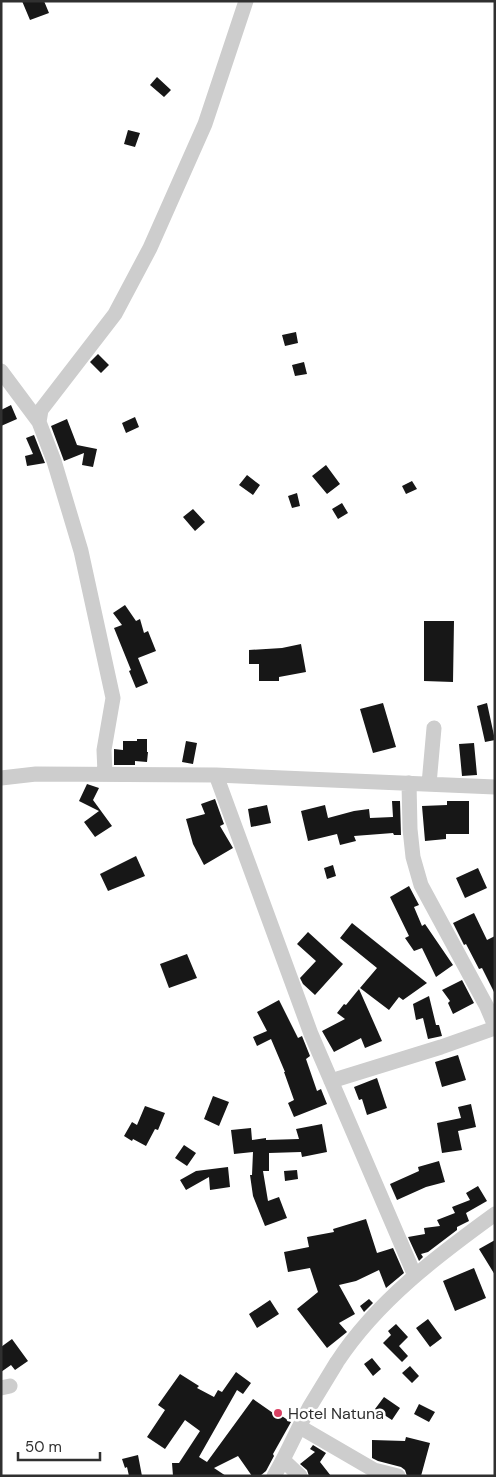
<svg xmlns="http://www.w3.org/2000/svg" width="496" height="1477" font-family="'DM Sans',sans-serif">
  <style>
    .building { fill: #171717 }
    .lines { fill: none; stroke-linecap: round; stroke-linejoin: round }
    .minor { stroke: #cdcdcd; stroke-width: 15 }
    .poi-dot { fill: #d94063; stroke: #fff; stroke-width: 2 }
    .labels { text-anchor: middle; dominant-baseline: central; stroke-width: 5; stroke-linejoin: round; paint-order: stroke }
    .poi-label { font-size: 16px; fill: #303030; stroke: #fff; text-anchor: start }
  </style>
  <rect width="100%" height="100%" fill="#fff"/>
  <path class="building" d="M22 1H44L49 13 30 20Z
    M157 77 171 90 164 97 150 85Z
    M128 130 140 133 135 147 124 144Z
    M296 332 298 343 285 346 282 335Z
    M98 354 109 365 101 373 90 362Z
    M304 362 307 374 295 376 292 365Z
    M11 405 17 419 1 426V410Z
    M135 417 139 427 126 433 122 423Z
    M67 419 77 445 97 449 93 467 82 465 84 453 64 461 51 426Z
    M34 435 45 463 27 466 25 456 33 454 26 438Z
    M326 465 340 484 327 494 312 476Z
    M247 475 260 485 253 495 239 485Z
    M412 481 417 489 406 494 402 486Z
    M297 493 300 506 292 508 288 496Z
    M342 503 348 513 338 519 332 509Z
    M193 509 205 522 195 531 183 517Z
    M125 605 136 621 140 619 144 633 148 631 156 651 138 658 148 683 136 688 129 671 131 670 114 628 122 625 113 613Z
    M424 621H454L453 682 424 681Z
    M301 644 306 672 279 677V681H259V664H249V650L282 648Z
    M383 703 396 747 373 753 360 709Z
    M487 703 495 740 485 742 477 706Z
    M137 739H147V752H148L147 762 135 761V765H114V749L123 750V741H137Z
    M186 741 197 743 193 764 182 762Z
    M474 743 477 775 462 776 459 744Z
    M87 784 99 788 93 800 112 826 95 837 84 822 99 811 79 801Z
    M215 799 224 824 220 826 233 848 204 865 193 844 186 819 205 814 201 804Z
    M392 801H400L401 835H394L393 833 354 836 356 841 340 845 337 834 308 841 301 811 325 805 328 818 354 811 369 809 370 818 393 817Z
    M447 801H469V834H446V839L425 841 422 806 447 805Z
    M267 805 271 823 251 827 248 809Z
    M136 856 145 876 108 891 100 874Z
    M333 865 336 876 327 879 324 868Z
    M478 868 487 888 465 898 456 878Z
    M409 886 419 905 414 907 422 926 425 924 453 965 436 977 422 948 414 951 405 938 409 936 390 897Z
    M474 913 487 940 495 936V994L482 968 479 969 466 944 464 945 453 923Z
    M352 923 427 983 403 1000 399 997 389 1010 360 988 377 968 340 938Z
    M308 932 343 964 315 995 303 984 300 978 316 961 297 944Z
    M187 954 197 978 169 988 160 964Z
    M462 980 474 1003 453 1014 448 1003 450 1001 442 990Z
    M359 989 382 1041 365 1048 361 1038 334 1052 322 1031 345 1019 337 1013 344 1004 346 1005Z
    M429 996 436 1025H439L442 1036 428 1039 423 1018 416 1020 413 1004Z
    M279 1000 298 1038 302 1036 310 1056 306 1059 317 1091 321 1089 327 1104 294 1117 288 1103 294 1100 284 1072H285L271 1039 257 1046 253 1037 267 1031 257 1012Z
    M458 1055 466 1080 442 1087 435 1062Z
    M377 1078 387 1108 367 1115 362 1099 359 1100 354 1087Z
    M213 1096 229 1102 219 1126 204 1119Z
    M471 1104 476 1127 458 1131 462 1150 442 1153 437 1123 461 1118 458 1107Z
    M145 1106 165 1113 158 1130 155 1129 146 1146 133 1139 132 1141 124 1136 132 1122 137 1125Z
    M322 1124 327 1152 302 1157 301 1152 269 1153V1171H263L268 1201 279 1197 287 1218 265 1226 253 1196 250 1175H252L253 1152 234 1154 231 1130 251 1128 252 1140 266 1138V1140L299 1139 296 1129Z
    M184 1145 196 1153 187 1166 175 1158Z
    M439 1161 445 1182 426 1187 397 1200 390 1184 419 1171 418 1167Z
    M228 1167 230 1187 210 1190 209 1177 186 1190 180 1180 196 1171Z
    M297 1170 298 1179 285 1181 284 1171Z
    M478 1186 487 1201 466 1213 469 1221 457 1227V1230L428 1252 421 1254 423 1257 419 1261 408 1237 425 1234 424 1228 440 1226 437 1220 455 1213 452 1207 470 1200 466 1193Z
    M366 1219 377 1253 393 1248 404 1273 386 1288 379 1270 356 1281 339 1285 355 1314 339 1323 347 1332 327 1348 297 1309 318 1292 310 1268 288 1272 284 1252 309 1247 307 1237 334 1232 333 1229Z
    M495 1240V1275L479 1249Z
    M474 1268 486 1298 455 1311 443 1281Z
    M369 1299 373 1303 364 1312 360 1306Z
    M270 1300 279 1314 257 1328 249 1314Z
    M428 1319 442 1338 430 1347 416 1328Z
    M396 1324 408 1337 399 1346 408 1356 402 1362 383 1343 391 1335 388 1331Z
    M12 1339 28 1361 15 1370 11 1365 1 1372V1347Z
    M372 1358 381 1369 373 1376 364 1364Z
    M410 1366 419 1376 412 1383 402 1373Z
    M236 1372 251 1383 243 1394 237 1390 199 1457 207 1462 253 1399 273 1413 274 1411 291 1422 273 1454 274 1456 266 1471 260 1476H252L238 1456 214 1468 226 1476H173L172 1463H179L200 1431 185 1420 165 1449 147 1437 165 1410 158 1405 180 1374 199 1386 197 1388 214 1397 218 1390 222 1392Z
    M384 1397 400 1408 392 1420 375 1409Z
    M419 1404 435 1412 429 1422 414 1414Z
    M406 1437 430 1443 421 1476H407L405 1470 401 1467 378 1461 372 1458V1440L405 1441Z
    M313 1445 326 1453 320 1462 331 1476H309L307 1470 300 1464 315 1452 310 1449Z
    M138 1455 142 1476H129L127 1467 125 1468 122 1459Z"/>
  <g class="lines">
    <path class="minor" d="M1 371 39 422
      M105 773 104 750 113 698 81 551 54 461 39 422 41 410 115 314 150 248 205 124 246 1
      M216 775 311 1034 415 1276
      M1 778 36 774 216 775 495 787
      M409 783 410 829 413 857 421 885 487 1007 495 1026
      M429 784 434 728
      M331 1081 441 1047 495 1028
      M1 1388 10 1386
      M300 1427 374 1470 398 1476
      M283 1460 300 1476
      M274 1476C287 1454 297 1430 309 1408 318 1393 328 1377 337 1362 377 1301 437 1256 495 1214"/>
  </g>
  <circle class="poi-dot" cx="278" cy="1413" r="5"/>
  <g class="labels">
    <g class="poi-label">
      <text x="288" y="1413">Hotel Natuna</text>
    </g>
  </g>
  <rect width="496" height="1477" fill="none" stroke="#303030" stroke-width="5"/>
  <path d="M18 1452v8h82v-8" fill="none" stroke="#303030" stroke-width="2.5"/>
  <text x="25" y="1452" font-size="15" fill="#303030" stroke="#ffffff" stroke-width="4" paint-order="stroke">50 m</text>
</svg>
